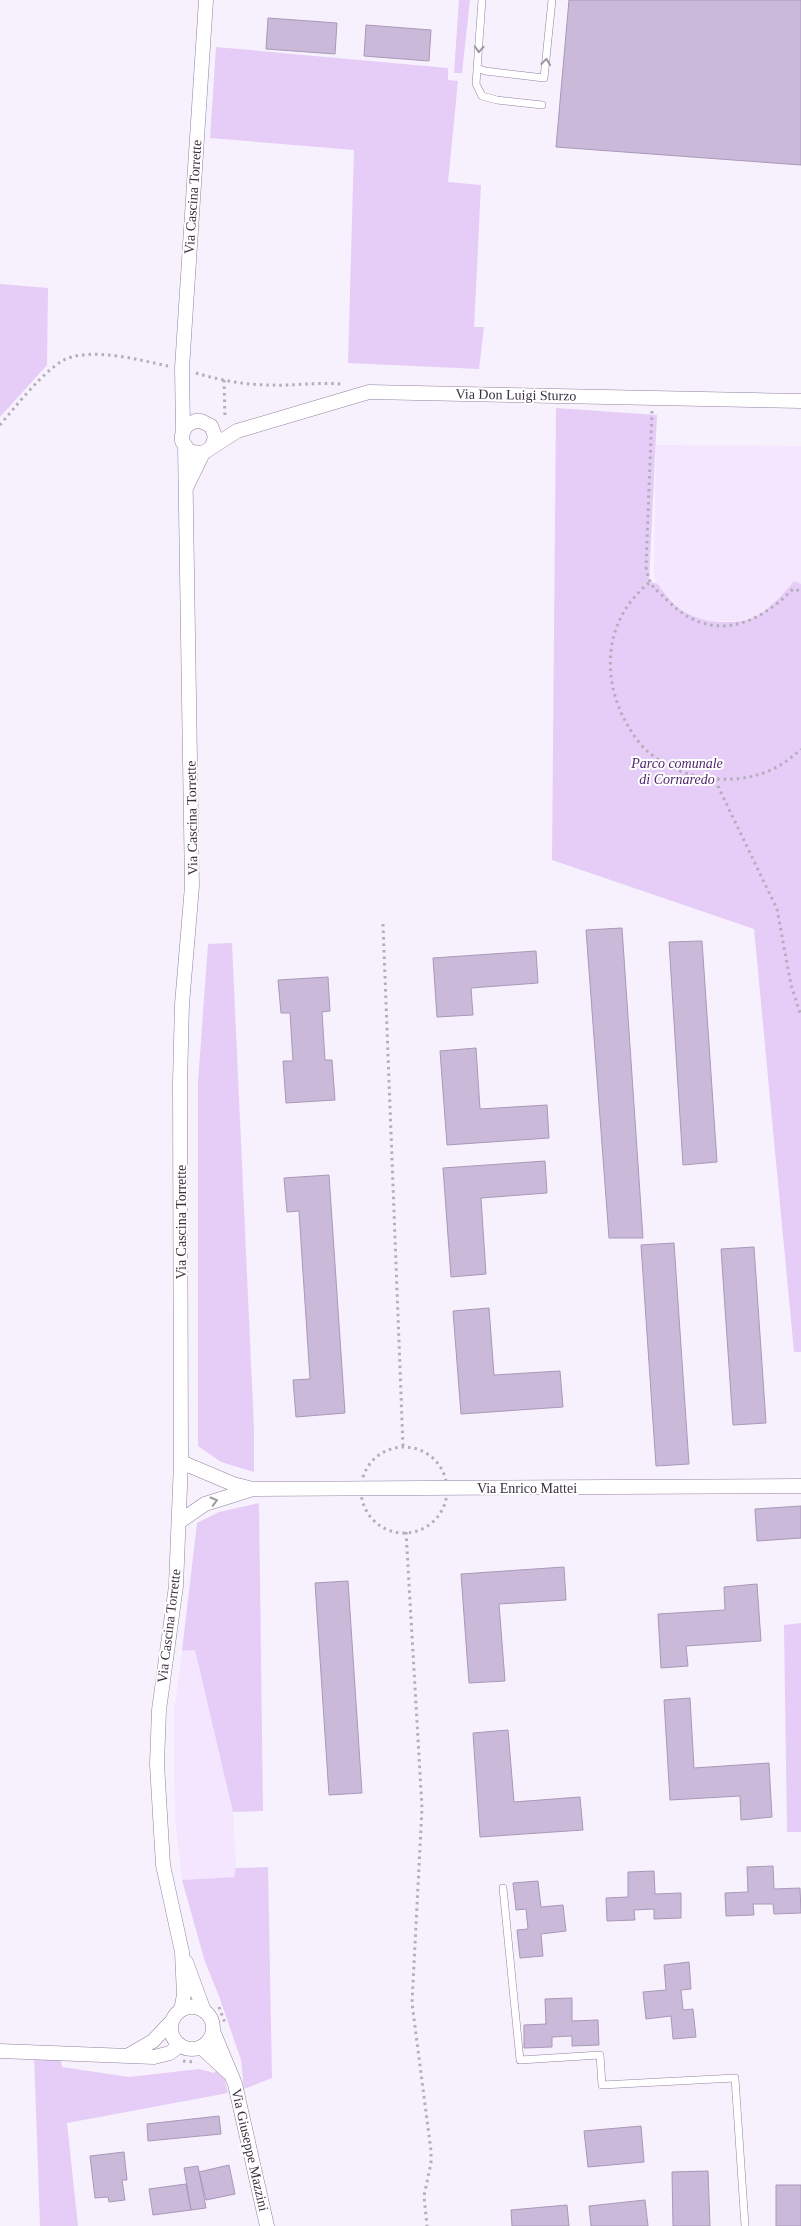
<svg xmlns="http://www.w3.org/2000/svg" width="801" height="2226" font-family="'Times New Roman',serif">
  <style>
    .built { fill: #f3e6fe }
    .green { fill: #e6cdf8 }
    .building { fill: #cbb9d9; stroke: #a998b7 }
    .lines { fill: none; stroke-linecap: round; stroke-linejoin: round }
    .lane-casing { stroke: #9382a0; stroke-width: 8 }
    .street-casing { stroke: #9382a0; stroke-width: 15 }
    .path { stroke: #b4adba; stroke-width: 3; stroke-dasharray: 2.5 4; stroke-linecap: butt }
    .lane { stroke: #fff; stroke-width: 7 }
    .street { stroke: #fff; stroke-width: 14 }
    .oneway { stroke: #9c989e }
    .labels { text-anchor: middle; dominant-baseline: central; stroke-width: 4; stroke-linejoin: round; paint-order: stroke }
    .street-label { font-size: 14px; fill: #38313d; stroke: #fff }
    .park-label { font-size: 14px; font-style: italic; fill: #51256c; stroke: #fff }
  </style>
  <rect width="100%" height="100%" fill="#f7f0fd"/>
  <path class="built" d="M656 445 801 446V584L794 581 776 602 756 616 736 621H712L692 616 679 608 657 583 654 576Z
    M195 1650 233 1812 236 1868 234 1877 182 1880 175 1819 174 1713 182 1651Z"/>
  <path class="green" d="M459 0H470L462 73H454Z
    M216 47 448 68V80L458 81 448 182 481 185 474 327H484L479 369 348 363 354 150 210 138Z
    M0 284 48 288 47 365 0 417Z
    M556 408 657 415 649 582 657 583C664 592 671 602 680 609 699 623 737 627 758 615 773 606 783 594 794 581L801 584V1352H794L754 929 552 860Z
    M232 943 254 1429V1472L221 1462 198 1446V1082L208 944Z
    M259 1503 263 1811 233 1812 195 1650 182 1651 197 1523 219 1512Z
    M801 1623V1832H787L784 1625Z
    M268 1867 272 2078 244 2089 241 2060 219 1996 205 1962 182 1880 234 1877 236 1868Z
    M34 2054 60 2056 62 2067 129 2077 199 2069 214 2073 218 2069 224 2077 228 2093 67 2123 78 2226H40Z"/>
  <path class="building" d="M569 0H801V165L556 147Z
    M268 18 337 23 335 54 266 49Z
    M366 25 431 30 429 61 364 56Z
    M622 928 643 1238H609L586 930Z
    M702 941 717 1162 683 1165 669 942Z
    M536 951 538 983 471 988 473 1015 437 1017 433 958Z
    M328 977 330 1011 322 1012 325 1060H332L335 1100 286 1103 283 1061H293L290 1013H281L278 980Z
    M476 1048 480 1109 547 1105 549 1138 447 1145 440 1051Z
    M545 1161 547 1193 481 1198 486 1274 451 1277 443 1168Z
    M329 1175 345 1413 296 1417 293 1380 310 1379 299 1211 287 1212 284 1178Z
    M674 1243 689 1464 656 1466 641 1245Z
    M754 1247 766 1423 733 1425 721 1249Z
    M489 1308 494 1375 560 1371 563 1407 461 1414 453 1311Z
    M801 1506V1538L757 1541 755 1509Z
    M564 1567 566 1600 499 1604 505 1681 469 1683 461 1574Z
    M348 1581 362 1793 329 1795 315 1583Z
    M757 1584 761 1641 686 1646 688 1666 661 1668 658 1614 725 1610 724 1587Z
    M690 1698 694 1768 769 1763 772 1817 741 1820 740 1796 670 1800 664 1700Z
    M508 1730 514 1802 580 1797 583 1830 480 1837 473 1733Z
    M773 1866 774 1889 800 1888 801 1913 774 1914 773 1904H753L754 1915 726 1916 725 1893 748 1892 747 1867Z
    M654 1871 655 1894 681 1893V1918L654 1919V1909L634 1910 635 1920 607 1921 606 1898 628 1897V1872Z
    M538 1881 541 1907 563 1905 566 1931 541 1934 543 1956 520 1958 517 1930 528 1929 526 1909 516 1910 513 1883Z
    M689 1962 691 1989 681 1990 683 2010 693 2009 696 2037 673 2039 671 2016 646 2019 643 1992 666 1990 664 1965Z
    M572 1998V2021L598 2020 599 2045 572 2046V2036L552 2037V2047L524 2048V2025L546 2024 545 1999Z
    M219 2116 221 2134 148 2141 147 2124Z
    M641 2126 644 2162 588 2167 584 2131Z
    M124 2152 127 2180H122L125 2200 109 2202 108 2197 95 2198 90 2156Z
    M229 2165 235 2194 206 2200 199 2172Z
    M198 2166 206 2208 191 2210 184 2168Z
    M708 2171 710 2226H673L672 2172Z
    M186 2184 191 2210 153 2215 149 2189Z
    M776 2185H801V2226H776Z
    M645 2200 648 2226H591L589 2206Z
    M567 2205 569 2226H512L511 2210Z"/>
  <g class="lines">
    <g class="lane-casing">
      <path id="lane" d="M482 0 476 84 482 96 497 100 542 105
        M477 68 485 71 544 78 552 0
        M503 1888 520 2060 600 2055 602 2085 735 2078 745 2226"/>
    </g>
    <g class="street-casing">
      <path id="street" d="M183 430 182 368 206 0
        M212 447 215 436 211 426 201 421H195L186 426 182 435V441L188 450 192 452 203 453 237 431 369 392 801 401
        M187 486 203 453
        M181 1462 233 1484 253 1489 801 1486
        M179 1522 205 1504 253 1489
        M186 1962 204 2011
        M171 2028a21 21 0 1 1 42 0a21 21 0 1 1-42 0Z
        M181 2010 184 1995 182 1952 163 1865 157 1764 159 1710 176 1586 181 1462 180 1083 182 1004 192 886 185 446
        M213 2031 235 2084 267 2226
        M201 2047 228 2072
        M0 2051 154 2057 170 2053 180 2045
        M129 2055 153 2041 171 2022"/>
    </g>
    <path class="path" d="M196 373C219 380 245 385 270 385 293 386 317 382 341 384
      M224 380 225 419
      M652 411 646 567C650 588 654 587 668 601 710 643 756 627 793 589L801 591
      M0 425C15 407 42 373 62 361 89 346 139 360 168 366
      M649 583C604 619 600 678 628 726 634 736 642 748 652 755 676 773 704 781 734 779 761 777 781 768 801 749
      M715 780 777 909 791 985 801 1016
      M383 924 403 1447
      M361 1490a43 43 0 1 1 86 0a43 43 0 1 1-86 0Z
      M406 1532 422 1808 412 2003 431 2151V2163L424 2196 427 2226
      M219 2007 225 2023
      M183 2061 196 2062"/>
    <use href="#lane" class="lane"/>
    <use href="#street" class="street"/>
  </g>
  <defs><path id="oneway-chevron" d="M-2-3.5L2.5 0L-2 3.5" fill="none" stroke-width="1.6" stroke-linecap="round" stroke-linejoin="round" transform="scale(1.25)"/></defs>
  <g class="oneway">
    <use href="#oneway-chevron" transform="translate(479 49) rotate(93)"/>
    <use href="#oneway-chevron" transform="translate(546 62) rotate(-84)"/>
    <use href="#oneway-chevron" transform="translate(214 1501) rotate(-16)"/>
  </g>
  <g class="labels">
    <g class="street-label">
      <text transform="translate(193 197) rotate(-86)">Via Cascina Torrette</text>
      <text transform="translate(516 395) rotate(1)">Via Don Luigi Sturzo</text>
      <text transform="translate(192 818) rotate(-91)">Via Cascina Torrette</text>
      <text transform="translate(181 1222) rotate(-90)">Via Cascina Torrette</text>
      <text x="527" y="1488">Via Enrico Mattei</text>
      <text transform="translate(169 1626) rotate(-83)">Via Cascina Torrette</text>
      <text transform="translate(250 2150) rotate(77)">Via Giuseppe Mazzini</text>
    </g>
    <g class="park-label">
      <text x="677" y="763">Parco comunale<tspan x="677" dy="16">di Cornaredo</tspan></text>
    </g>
  </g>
</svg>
